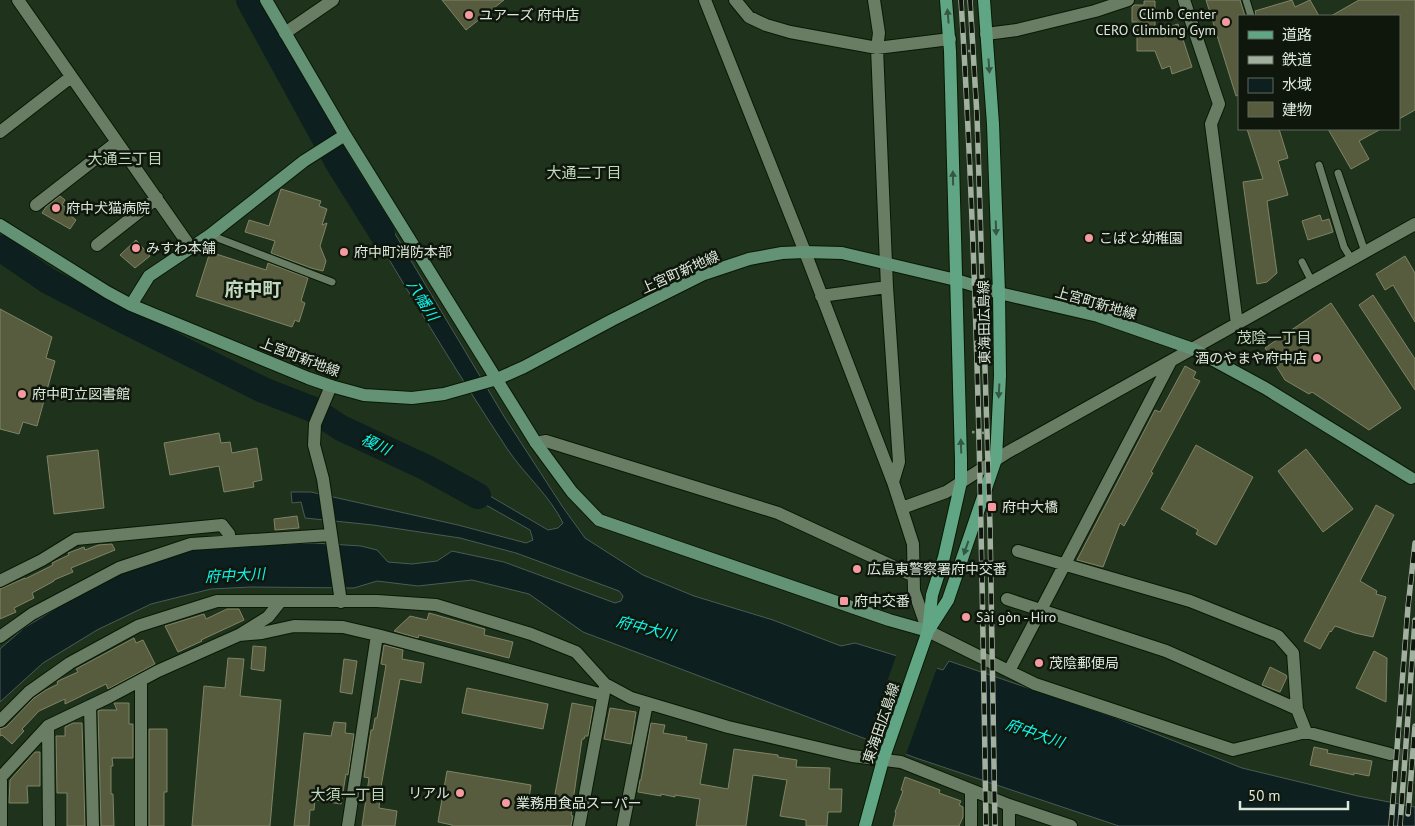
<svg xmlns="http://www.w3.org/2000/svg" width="1415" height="826" font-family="'PT Sans','Noto Sans JP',sans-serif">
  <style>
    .water { fill: #0d1f1e; stroke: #4b5b56 }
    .pier { fill: #1f321b }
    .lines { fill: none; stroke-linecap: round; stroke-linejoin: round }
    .river { stroke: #0d1f1e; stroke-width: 26 }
    .building { fill: #575c3e; stroke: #7f8465 }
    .street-tunnel { stroke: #3b4d38; stroke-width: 12; stroke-dasharray: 12 6; stroke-linecap: butt }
    .lane-casing { stroke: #081905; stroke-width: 9 }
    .street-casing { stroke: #081905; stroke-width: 14 }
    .secondary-casing { stroke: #081905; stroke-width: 14 }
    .primary-casing { stroke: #081905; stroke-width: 14 }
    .path { stroke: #82927f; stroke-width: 2.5; stroke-dasharray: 2.5 2.5; stroke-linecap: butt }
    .lane { stroke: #687d64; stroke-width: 7 }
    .street { stroke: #687d64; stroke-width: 12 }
    .secondary { stroke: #649274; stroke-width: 12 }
    .primary { stroke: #60a684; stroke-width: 12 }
    .rail-casing { stroke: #a2b09f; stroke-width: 5.5 }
    .rail { stroke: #0f170d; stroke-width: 4; stroke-dasharray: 11; stroke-linecap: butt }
    .oneway { fill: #335743 }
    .poi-dot { fill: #f59b9f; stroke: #0f170d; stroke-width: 2 }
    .labels { text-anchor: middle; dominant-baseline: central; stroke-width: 5; stroke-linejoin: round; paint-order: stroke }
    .poi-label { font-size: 14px; fill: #dce8da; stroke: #0f170d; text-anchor: start }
    .street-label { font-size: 14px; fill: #dce8da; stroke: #0f170d }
    .neighbourhood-label { font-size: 15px; fill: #c1d9bd; stroke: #0f170d }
    .water-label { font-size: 15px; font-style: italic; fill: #0cf7ee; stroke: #0f170d }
    .district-label { font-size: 19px; font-weight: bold; fill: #c1d9bd; stroke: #0f170d }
  </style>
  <rect width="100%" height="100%" fill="#1f321b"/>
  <path class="water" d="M373 197 505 418 562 506 585 538 643 575 694 596 773 620 841 646 855 643 943 670 949 661 1116 718 1242 768 1358 796 1415 807V826H1119L916 758 583 632 529 594 472 580 418 586 377 581 354 588 251 587 211 589 151 604 97 630 43 663 0 702V649L24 628 91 587 135 566 194 547 314 543 361 546 377 550 388 562 412 564 437 561 452 551 504 562 615 603 621 601 623 596 619 591 516 553 460 538 373 525 305 518 301 502 292 503 291 492H311L458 525 526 543 533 540 530 530 447 483 449 472 548 530 558 528 563 523C550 496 525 475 508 450 455 370 406 288 357 206Z"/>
  <path class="pier" d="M897 653 938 665 905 757 866 742Z"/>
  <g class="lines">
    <path class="river" d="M249 0 337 161 382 233
      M0 248 48 281 125 321 263 390 312 409 341 428 427 468 478 496"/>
  </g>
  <path class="building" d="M442 0H504L466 30Z
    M1206 0H1240L1245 16H1239V95L1236 96Z
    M1292 0 1295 7 1310 0 1319 16H1256L1255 11Z
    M1359 0H1415V110L1399 119V16H1331Z
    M1144 1H1155V31L1178 24 1192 67 1172 74 1170 66 1162 69 1155 51H1137V22H1132V7L1134 5H1144Z
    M1247 129H1279L1288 158 1278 161 1288 195 1267 201 1277 273 1267 282 1257 284 1243 182 1263 179Z
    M1328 129H1381L1359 141 1369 159 1351 169Z
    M281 189 321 201 319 206 327 209 322 225 327 223 320 246 326 261 323 271 311 268 271 253 275 241 245 232 249 220 269 226Z
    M60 196 65 200 62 205 73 212 71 216 76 220 70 229 42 213 46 207Z
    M1320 215 1322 221 1329 219 1333 232 1308 240 1302 221Z
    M136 240 150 256 135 268 120 255Z
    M210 252 266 270 268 263 308 278 301 301 305 303 299 322 295 320 292 327 196 296Z
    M1405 256 1415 273V322L1393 285 1385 290 1376 274Z
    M1373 295 1415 359V390L1359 305Z
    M1331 303 1401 408 1369 430 1312 392 1309 394 1285 380 1265 348Z
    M0 309 52 337 46 358 55 361 37 426 23 422 19 434 0 429Z
    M1185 366 1196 372 1193 378 1200 381 1151 472 1153 473 1124 526 1120 523 1103 567 1077 560 1155 410 1160 412Z
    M219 433 221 443 230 442 232 453 257 448 262 480 253 482 254 487 224 492 219 466 170 475 164 443Z
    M1196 445 1253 477 1216 545 1196 534 1198 530 1161 509Z
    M1306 449 1353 509 1323 532 1278 471Z
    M98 450 104 508 54 514 47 456Z
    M1376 505 1394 515 1360 581 1377 591 1376 594 1386 597 1373 637 1355 633 1335 626 1331 632 1330 631 1320 649 1304 641Z
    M297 516 299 528 275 530 274 519Z
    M112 544 115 550 71 568 73 572 54 580V581L32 593 34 598 14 608 16 612 0 619V589L25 578V579L53 565 52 563 56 561 69 555 68 553 84 547 85 550 98 545Z
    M227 609H239L244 620 201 640 202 641 178 652 165 626 204 614 206 619Z
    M429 613 485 629 484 635 513 642 509 658 419 635 418 638 394 631 410 616 427 620Z
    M134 638 136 643 143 640 155 664 108 689 106 684 65 704V699L39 711 22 729 24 731 12 744 2 735 0 736V729L6 727 34 698 46 690 58 684 57 682 58 681 78 672 76 669Z
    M384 645 403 650 402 659 424 663 421 683 400 679 391 730 381 787 379 808 397 811 395 826H362L369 778 364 777 371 730H373L375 718H377L386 665 381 664Z
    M253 646 266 647 264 671 251 669Z
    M1374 651 1387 658 1386 702 1356 688Z
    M228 658 244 659 240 696 281 700 270 826H192L204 686 225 688Z
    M344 659 357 661 352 694 340 692Z
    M1270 667 1286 675 1287 677 1280 692 1262 685Z
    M467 688 548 704 543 729 462 713Z
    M114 703H129V724H133V758H112L113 766H111V794H113L114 826H101L98 711 101 710H117Z
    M572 703 593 707 588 736H585L584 739H582L571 815 573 816 571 826H452V825L438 822 447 771 531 785 528 805 552 810Z
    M610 708 636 712 631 744 604 739Z
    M334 722 346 723 345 733 354 734 348 775 346 774 341 804 315 800 314 810H310L309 826H294L304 733 331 736Z
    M73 723H82L85 826H67V793H57L56 736H65V727Z
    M651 723 665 725 663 733 687 737 686 740 707 744 700 784 728 789 734 749 778 755V757L797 760 796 767 830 768 829 789H842L841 812H828L827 826H806V820L780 816 787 780 753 775 746 826H696L700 799 675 795V797L661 794V796L638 792 640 780H641Z
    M149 729H167V792H164V826H149Z
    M1314 747 1328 750 1327 753 1372 761 1369 776 1354 773V775L1310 765Z
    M35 752H40V786H27L28 803H9L10 780Z
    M905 777 940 790 939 793 961 801 959 805 963 807V817L959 826H893L896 813 895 812 903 791 901 790Z"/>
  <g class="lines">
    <path class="street-tunnel" d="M1390 754 1415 755"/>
    <g class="lane-casing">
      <path id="lane" d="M1246 0 1251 16
        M1319 165 1344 247 1352 260
        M1338 173 1365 252
        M210 235 332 282
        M1302 262 1312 282"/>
    </g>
    <g class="street-casing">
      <path id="street" d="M18 0 191 248
        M705 0 805 252 893 482 913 544 914 591 928 631 1035 684 1233 750 1306 732 1390 754
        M735 0 749 17 766 25 790 32 877 48 950 39
        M874 0 879 33 877 48 887 287 899 462 893 482
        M1184 0 1219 104 1211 124 1237 324
        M285 33 333 0
        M986 34 1017 30 1095 11 1128 0
        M0 132 71 77
        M36 205 117 142
        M97 245 157 198
        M821 296 887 287
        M331 386 315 424 314 445 323 479 341 602
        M536 443 546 441 778 513 914 576
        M902 508 946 492 1008 452 1415 224
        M1018 551 1190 601 1278 636 1293 653 1297 709
        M0 581 42 560 76 539 222 525 229 534 230 541
        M1007 599 1166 651 1297 709 1306 732
        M239 635 262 633 294 626 343 627 377 635 603 695
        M0 637 32 614 119 568 191 544 330 535
        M1009 671 1170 363
        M90 706 93 826
        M0 721 29 692 70 663 138 626 217 601H377L436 605 531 634 576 652 605 684 631 698 728 727 852 756 901 762 1009 805 1071 826
        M971 790V826
        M1009 805V826
        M1 826V777L48 726
        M49 826 48 726 109 697 158 671 239 635 268 617 280 602
        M141 826V680
        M348 826 377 635
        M579 826 605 687
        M623 826 647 703"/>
    </g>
    <g class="secondary-casing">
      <path id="secondary" d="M266 0 345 135 536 443 572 492 599 520 889 620 928 631
        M0 225 107 292 131 305 308 378 331 386 364 395 412 398 444 394 497 379 524 367 612 320 704 274 749 259 782 253 805 252 842 253 956 280 999 293 1098 316 1193 349 1265 388 1411 478
        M131 305 149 276 210 235 304 161 345 135"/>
    </g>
    <g class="primary-casing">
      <path id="primary" d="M930 628 948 600 996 459 1000 376 999 293 993 124 984 0
        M865 826 883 760 928 631 932 595 944 557 961 482V460L950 51 946 0"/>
    </g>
    <path class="path" d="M963 51H975
      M972 432 984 433"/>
    <use href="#lane" class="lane"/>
    <use href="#street" class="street"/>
    <use href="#secondary" class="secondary"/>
    <use href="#primary" class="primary"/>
    <g class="rail-casing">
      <path id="rail" d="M961 0C978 275 982 551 986 826
        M970 0 977 116 990 527 995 826
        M1408 814 1415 726
        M1391 826 1408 607 1415 543
        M1400 826 1415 620"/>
    </g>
    <use href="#rail" class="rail"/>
  </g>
  <defs><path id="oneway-solid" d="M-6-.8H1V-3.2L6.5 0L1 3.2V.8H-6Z" transform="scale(1.25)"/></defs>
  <g class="oneway">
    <use href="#oneway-solid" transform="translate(948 16) rotate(-95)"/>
    <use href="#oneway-solid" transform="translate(989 66) rotate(86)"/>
    <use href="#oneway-solid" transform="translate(953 178) rotate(-91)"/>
    <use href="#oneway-solid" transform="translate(996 228) rotate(88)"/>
    <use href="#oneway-solid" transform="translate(999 391) rotate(93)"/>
    <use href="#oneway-solid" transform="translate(961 446) rotate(-92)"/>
    <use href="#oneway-solid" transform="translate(966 548) rotate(109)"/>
  </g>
  <g class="poi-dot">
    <circle cx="469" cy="15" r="5"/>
    <circle cx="1226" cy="22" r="5"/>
    <circle cx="56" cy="208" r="5"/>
    <circle cx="1089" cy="238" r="5"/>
    <circle cx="136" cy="248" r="5"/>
    <circle cx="344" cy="252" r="5"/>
    <circle cx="1317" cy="358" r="5"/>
    <circle cx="22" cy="394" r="5"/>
    <rect x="987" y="502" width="10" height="10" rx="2.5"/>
    <circle cx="857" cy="569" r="5"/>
    <rect x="839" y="596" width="10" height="10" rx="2.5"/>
    <circle cx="966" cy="617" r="5"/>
    <circle cx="1039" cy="663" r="5"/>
    <circle cx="460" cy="793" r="5"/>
    <circle cx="506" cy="803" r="5"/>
  </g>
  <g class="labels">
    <g class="poi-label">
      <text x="1216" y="14" text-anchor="end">Climb Center<tspan x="1216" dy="16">CERO Climbing Gym</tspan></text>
      <text x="479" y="15">ユアーズ 府中店</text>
      <text x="66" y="208">府中犬猫病院</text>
      <text x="1099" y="238">こばと幼稚園</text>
      <text x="146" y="248">みすわ本舗</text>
      <text x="354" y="252">府中町消防本部</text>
      <text x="1307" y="358" text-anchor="end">酒のやまや府中店</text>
      <text x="32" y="394">府中町立図書館</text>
      <text x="1002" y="507">府中大橋</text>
      <text x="867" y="569">広島東警察署府中交番</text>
      <text x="854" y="601">府中交番</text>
      <text x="976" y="617">Sài gòn - Hiro</text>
      <text x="1049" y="663">茂陰郵便局</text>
      <text x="450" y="793" text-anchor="end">リアル</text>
      <text x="516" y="803">業務用食品スーパー</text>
    </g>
    <g class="street-label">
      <text transform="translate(680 272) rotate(-24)">上宮町新地線</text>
      <text transform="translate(1096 303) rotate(16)">上宮町新地線</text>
      <text transform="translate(984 322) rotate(-91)">東海田広島線</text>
      <text transform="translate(300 357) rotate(21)">上宮町新地線</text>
      <text transform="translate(881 723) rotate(-71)">東海田広島線</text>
    </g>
    <g class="neighbourhood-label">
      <text x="125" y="158">大通三丁目</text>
      <text x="584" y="172">大通二丁目</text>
      <text x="1274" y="337">茂陰一丁目</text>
      <text x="348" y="794">大須一丁目</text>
    </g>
    <g class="water-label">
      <text transform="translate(423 300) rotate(58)">八幡川</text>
      <text transform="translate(376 444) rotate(25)">榎川</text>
      <text transform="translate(235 575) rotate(-3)">府中大川</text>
      <text transform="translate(646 628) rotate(14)">府中大川</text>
      <text transform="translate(1035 733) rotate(19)">府中大川</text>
    </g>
    <g class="district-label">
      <text x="253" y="289">府中町</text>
    </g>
  </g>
  <rect x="1238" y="15" width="162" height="115" fill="#0f170d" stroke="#616b5f"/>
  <rect x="1248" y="31" width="25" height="8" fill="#60a684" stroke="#616b5f"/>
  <text x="1282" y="40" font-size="15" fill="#dce8da">道路</text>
  <rect x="1248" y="56" width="25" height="8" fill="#a2b09f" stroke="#616b5f"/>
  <text x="1282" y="65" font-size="15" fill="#dce8da">鉄道</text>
  <rect x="1248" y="78" width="25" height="15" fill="#0d1f1e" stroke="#616b5f"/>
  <text x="1282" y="90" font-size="15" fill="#dce8da">水域</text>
  <rect x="1248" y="102" width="25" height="15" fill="#575c3e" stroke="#616b5f"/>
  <text x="1282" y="115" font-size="15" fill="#dce8da">建物</text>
  <path d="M1240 801v8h108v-8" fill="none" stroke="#dce8da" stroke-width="2.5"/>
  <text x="1248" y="801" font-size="15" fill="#dce8da" stroke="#0f170d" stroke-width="4" paint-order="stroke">50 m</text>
</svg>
